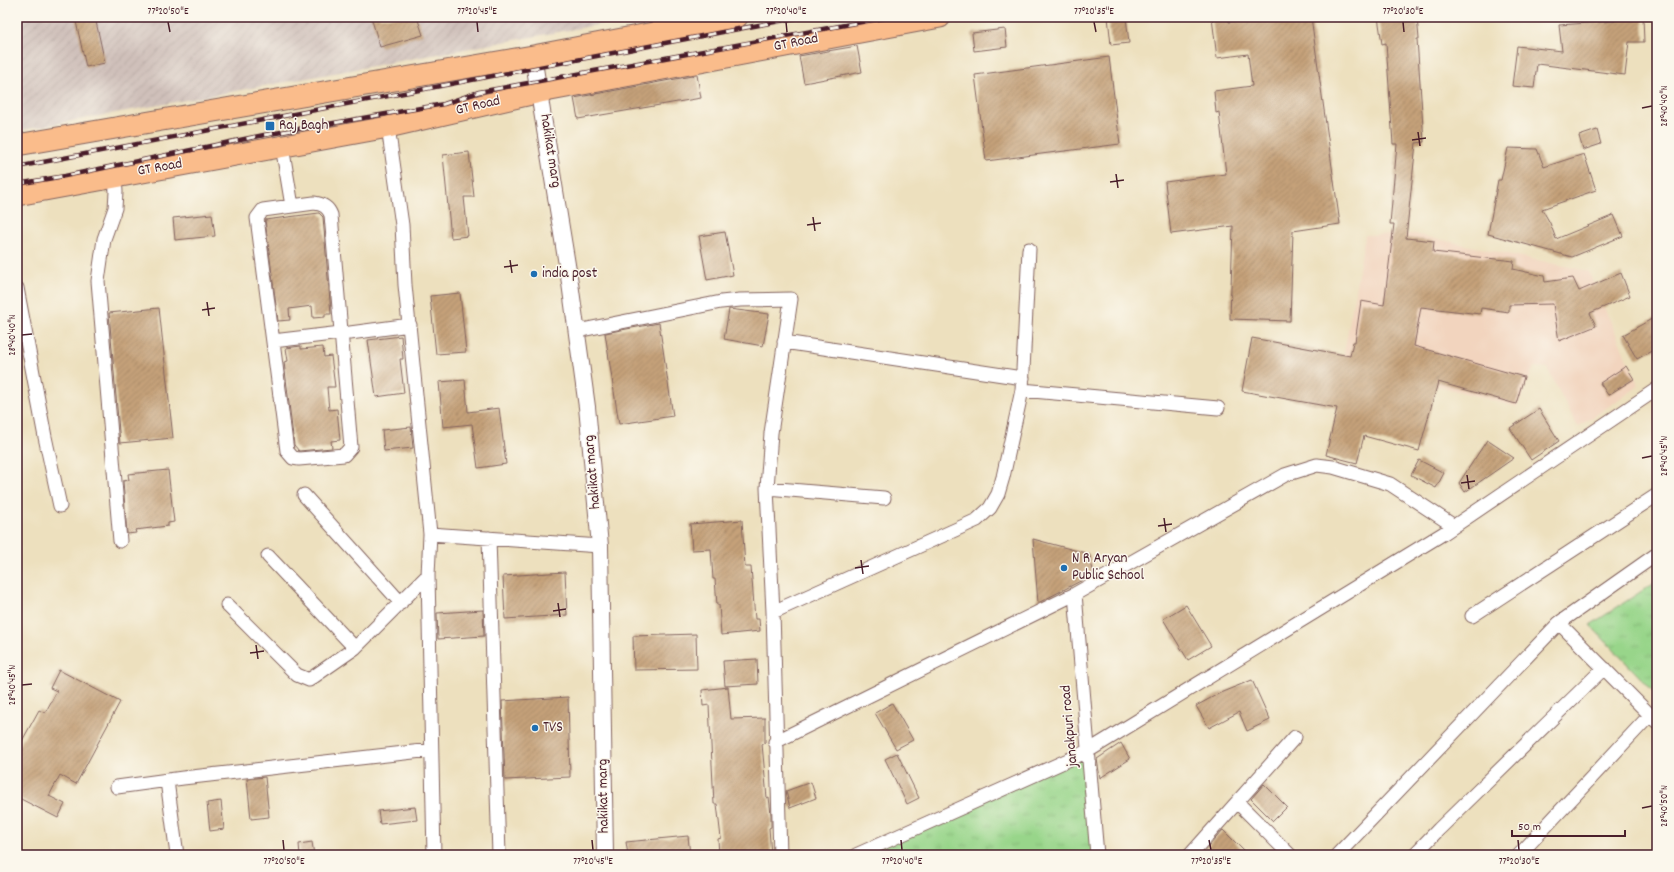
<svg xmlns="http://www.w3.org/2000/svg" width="1674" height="872" font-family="Dekko,sans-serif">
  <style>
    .built { fill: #f2d4be }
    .industrial { fill: url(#industrial-furrows) }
    .grass { fill: url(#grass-tufts); stroke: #717a5a }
    .building { fill: url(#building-hatch) }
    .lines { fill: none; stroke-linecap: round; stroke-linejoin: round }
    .minor-casing { stroke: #83635e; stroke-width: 15 }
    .tertiary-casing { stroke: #83635e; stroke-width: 18 }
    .trunk-casing { stroke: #83635e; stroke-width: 23 }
    .minor { stroke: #fff; stroke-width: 13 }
    .tertiary { stroke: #fff; stroke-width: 16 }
    .trunk { stroke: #fabc8b; stroke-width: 21 }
    .rail-casing { stroke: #4a1f2b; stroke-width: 4.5 }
    .rail { stroke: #fbf7ec; stroke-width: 3; stroke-dasharray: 9; stroke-linecap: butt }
    .ticks { fill: none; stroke: #4a1f2b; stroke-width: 1.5 }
    .poi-dot { fill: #1f6fb2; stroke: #fbf7ec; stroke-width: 1.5 }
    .labels { text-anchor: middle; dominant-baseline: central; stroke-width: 3; stroke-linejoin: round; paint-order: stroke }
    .street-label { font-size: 15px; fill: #4a1f2b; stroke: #fbf7ec }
    .poi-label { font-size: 15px; fill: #4a1f2b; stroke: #fbf7ec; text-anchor: start }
    .neatline { fill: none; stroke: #4a1f2b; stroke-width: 1.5 }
    .ticks-label { font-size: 10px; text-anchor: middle; fill: #4a1f2b }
  </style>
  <defs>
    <pattern id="industrial-furrows" width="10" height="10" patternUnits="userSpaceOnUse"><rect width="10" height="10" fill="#cfc0ba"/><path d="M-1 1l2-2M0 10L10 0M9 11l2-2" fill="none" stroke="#b3a5a0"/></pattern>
    <pattern id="grass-tufts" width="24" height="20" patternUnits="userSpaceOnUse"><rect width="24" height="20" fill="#98d58a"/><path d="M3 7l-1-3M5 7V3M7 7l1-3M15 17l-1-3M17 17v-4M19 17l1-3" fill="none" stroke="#84b677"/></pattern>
    <pattern id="building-hatch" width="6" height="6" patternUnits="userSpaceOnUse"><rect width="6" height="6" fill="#c5a179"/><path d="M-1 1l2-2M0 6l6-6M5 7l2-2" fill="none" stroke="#a28363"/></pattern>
  </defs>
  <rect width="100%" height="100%" fill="#fbf7ec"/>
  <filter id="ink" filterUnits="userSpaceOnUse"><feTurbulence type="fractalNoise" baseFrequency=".025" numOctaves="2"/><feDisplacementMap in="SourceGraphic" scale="8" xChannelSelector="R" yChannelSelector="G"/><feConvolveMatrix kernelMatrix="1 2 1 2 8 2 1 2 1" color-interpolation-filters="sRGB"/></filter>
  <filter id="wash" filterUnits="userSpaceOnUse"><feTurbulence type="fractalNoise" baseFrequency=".012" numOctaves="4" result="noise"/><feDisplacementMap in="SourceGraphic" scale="16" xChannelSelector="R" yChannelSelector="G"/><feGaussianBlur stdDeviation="0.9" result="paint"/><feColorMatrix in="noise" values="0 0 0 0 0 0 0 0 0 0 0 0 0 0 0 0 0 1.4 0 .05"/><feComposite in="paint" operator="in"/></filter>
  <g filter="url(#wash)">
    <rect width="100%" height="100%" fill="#ede0be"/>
    <path class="built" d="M1414 234 1588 271 1639 386 1578 427 1547 368 1534 367 1517 407 1450 389 1351 366 1343 359 1365 235Z"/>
    <path class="industrial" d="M17 17H640L17 131Z"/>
    <path class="grass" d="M1657 581V695L1590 625Z
      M1088 751 1097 855H856Z"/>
    <g id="blocks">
      <path class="building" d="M75 17H95L105 63 86 67Z
        M371 17H417L423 35 380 47Z
        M1108 17H1126L1129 43 1111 45Z
        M1228 17 1229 22 1266 17H1311L1340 224 1293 231 1290 321 1230 319 1233 226 1171 234 1165 182 1226 174 1219 112 1216 113 1214 91 1252 86 1248 54 1217 58 1212 18Z
        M1378 17H1417L1419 39H1417L1424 142 1416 143 1406 238 1434 241 1433 252 1514 261 1513 269 1544 276 1545 282 1573 278 1579 291 1621 273 1630 296 1590 313 1596 326 1559 341 1553 304 1509 305V312L1481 308 1480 314 1421 307 1414 346 1524 377 1516 404 1438 382 1419 451 1364 436 1357 463 1326 455 1337 408 1242 391 1252 338 1350 356 1353 342H1355L1361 301 1384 305 1394 224H1390L1397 144H1393L1386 43 1382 44Z
        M1615 17H1643L1644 42H1629L1625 75 1537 64 1534 88 1512 86 1517 46 1562 51 1559 25 1615 21Z
        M1005 29 1007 47 974 51 972 33Z
        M857 46 862 72 804 83 799 56Z
        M1109 57 1120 144 986 161 975 75Z
        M697 75 701 98 578 119 574 98Z
        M1597 130 1601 144 1583 150 1579 136Z
        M1508 148 1537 149 1544 167 1584 154 1596 190 1542 209 1550 223 1556 239 1614 215 1623 236 1572 257 1488 234 1498 180H1501Z
        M469 152 474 197H464L468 236 451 238 443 155Z
        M319 213 323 217 331 314H325V317L313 318 312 306 289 309 290 320 278 321 265 220Z
        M212 214 215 236 175 240 173 218Z
        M725 232 733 275 707 280 699 236Z
        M460 293 466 352 436 354 430 296Z
        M159 308 173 438 120 443 109 313Z
        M729 309 769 314 763 346 724 339Z
        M1657 316V348L1637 359 1623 335Z
        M659 323 673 416 619 424 605 333Z
        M401 336 403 359H400L404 393 376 397 368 340Z
        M301 346V349L323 347 324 357 331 356 335 387H327L329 410 337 409 340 440 331 441 332 448 299 451 294 445 284 362 288 361 286 348Z
        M1626 366 1634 379 1608 395 1600 383Z
        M465 380 468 412 499 408 506 464 478 468 472 424 443 427 439 382Z
        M1539 409 1559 441 1531 460 1510 428Z
        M411 427 413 448 384 451 382 430Z
        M1487 440 1514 458 1465 492 1459 483Z
        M1419 460 1444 473 1436 488 1411 475Z
        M168 470 174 522 168 523V526L135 530 136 533 127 534 123 481 129 480 128 474Z
        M742 520 745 567H751L755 619H759L760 631 721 635 719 605H717L715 579H713L711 549 692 550 690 524Z
        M1033 539 1089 554 1094 574 1038 603Z
        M565 572 567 615 505 619 503 576Z
        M1186 605 1211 646 1188 660 1163 619Z
        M483 610 484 636 438 639 437 613Z
        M696 634 697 669 634 670 633 636Z
        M757 659 758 684 725 686 723 661Z
        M59 670 120 702 76 784 60 775 49 796 65 804 58 818 17 797V750L39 710 45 713 57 691 50 688Z
        M1252 680 1270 720 1247 731 1239 712 1209 728 1196 706 1220 693Z
        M728 687 731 719 765 718V742L762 744 767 798 769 797 771 815V827L769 828 771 855H719L718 839 721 838 717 804H714L709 705 703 706 702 690Z
        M568 697 570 777 505 780 502 701Z
        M892 703 913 740 896 749 875 713Z
        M1121 743 1130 759 1100 778 1097 759Z
        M897 753 919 798 907 804 885 759Z
        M265 777 269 817 251 819 247 779Z
        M811 782 816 798 790 808 786 791Z
        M1264 784 1287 807 1273 821 1251 799Z
        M221 801 224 829 210 831 207 803Z
        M415 807 417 820 380 824 378 811Z
        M1223 830 1248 855H1201Z
        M688 836 690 855H628L626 842Z
        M312 842 314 855H300L299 844Z"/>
    </g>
  </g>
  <g filter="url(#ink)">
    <use href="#blocks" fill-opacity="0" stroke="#83635e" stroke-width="1"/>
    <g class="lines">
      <g class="minor-casing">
        <path id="minor" d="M388 127 402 225 405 285 430 534 428 575 434 855
          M282 146 292 206
          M115 177 116 192 115 208 104 239 98 281 120 541
          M314 203C323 204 328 207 331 215L351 447 344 455 299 459 293 458 287 451 257 218 263 210Z
          M17 288 45 437 60 506
          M577 331 721 302 740 300 791 299 771 433 767 488 773 612 780 855
          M350 333 410 325
          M273 341 341 333
          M784 342 1023 378
          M1022 390 1218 408
          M767 488 884 498
          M304 495 401 603
          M430 534 600 546
          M489 538 499 855
          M1657 554 1559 623 1657 722
          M268 556 355 648
          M1075 594 1097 855
          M227 605 297 675 309 680 355 648 428 575
          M773 612 977 520 990 508 998 494 1003 477 1022 390 1029 249
          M1472 616 1657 495
          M775 742 1075 594 1285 475 1317 465 1333 467 1390 484 1454 526
          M167 781 177 855
          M117 787 183 778 431 750
          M1237 802 1290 855
          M856 855 1088 751 1444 533 1657 389
          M1190 855 1295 737
          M1337 855 1559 623
          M1414 855 1439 829 1604 668
          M1519 855 1650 715"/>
      </g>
      <g class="tertiary-casing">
        <path id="tertiary" d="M533 56 570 283 587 407 600 546 605 855"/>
      </g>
      <g class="trunk-casing">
        <path id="trunk" d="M17 145 533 56 737 17
          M17 195 388 127 540 92 940 17"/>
      </g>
      <use href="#minor" class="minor"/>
      <use href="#tertiary" class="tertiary"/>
      <use href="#trunk" class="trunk"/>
      <g class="rail-casing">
        <path id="rail" d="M17 167 801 17
          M17 184 65 176 264 135 444 104 479 92 889 17"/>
      </g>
      <use href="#rail" class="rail"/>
    </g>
  </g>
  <path class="ticks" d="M168 22 170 32M477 22 478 32M786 22 787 32M1094 22 1096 32M1403 22 1404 32M1642 108 1652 106M1418 132 1420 146M1412 140 1426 138M1116 174 1118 188M1110 182 1124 180M813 217 815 231M807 225 821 223M510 260 512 273M504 267 518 265M207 302 209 316M202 310 215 308M22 335 32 334M1642 458 1652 456M1467 475 1469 489M1461 483 1475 481M1164 518 1166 532M1158 526 1172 524M861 560 863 574M855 568 869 566M558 603 560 617M553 611 566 609M256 645 258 659M250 653 264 651M22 685 32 684M1642 808 1652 806M283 840 284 850M592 840 593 850M901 840 902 850M1209 840 1211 850M1518 840 1519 850"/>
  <g class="poi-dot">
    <rect x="265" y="121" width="10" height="10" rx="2"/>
    <circle cx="534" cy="274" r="4"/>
    <circle cx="1064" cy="568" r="4"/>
    <circle cx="535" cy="728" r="4"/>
  </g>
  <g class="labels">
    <g class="street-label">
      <text transform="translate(796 43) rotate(-11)">GT Road</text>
      <text transform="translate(478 106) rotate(-13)">GT Road</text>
      <text transform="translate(550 151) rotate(81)">hakikat marg</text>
      <text transform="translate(160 168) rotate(-10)">GT Road</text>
      <text transform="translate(593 472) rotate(-95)">hakikat marg</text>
      <text transform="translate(1070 726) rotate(-95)">janakpuri road</text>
      <text transform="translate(604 796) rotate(-91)">hakikat marg</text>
    </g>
    <g class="poi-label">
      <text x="279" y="126">Raj Bagh</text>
      <text x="542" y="274">india post</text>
      <text x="1072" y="559">N R Aryan<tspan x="1072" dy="17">Public School</tspan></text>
      <text x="543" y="728">TVS</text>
    </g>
  </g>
  <rect width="1674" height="872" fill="none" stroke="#fbf7ec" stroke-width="44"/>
  <path d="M1512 830v6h113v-6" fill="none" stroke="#4a1f2b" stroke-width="2"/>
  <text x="1518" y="830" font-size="12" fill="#4a1f2b" stroke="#fbf7ec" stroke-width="3" paint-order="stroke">50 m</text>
  <rect x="22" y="22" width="1630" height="828" class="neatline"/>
  <g class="ticks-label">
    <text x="168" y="14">77°20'50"E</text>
    <text x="477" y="14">77°20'45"E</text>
    <text x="786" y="14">77°20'40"E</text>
    <text x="1094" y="14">77°20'35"E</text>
    <text x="1403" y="14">77°20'30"E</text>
    <text transform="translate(1663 106) rotate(-90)" y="4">28°40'40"N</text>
    <text transform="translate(11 335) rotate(-90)" y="4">28°40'40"N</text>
    <text transform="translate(1663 456) rotate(-90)" y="4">28°40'45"N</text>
    <text transform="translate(11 685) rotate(-90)" y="4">28°40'45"N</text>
    <text transform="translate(1663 806) rotate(-90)" y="4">28°40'50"N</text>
    <text x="284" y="864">77°20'50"E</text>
    <text x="593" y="864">77°20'45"E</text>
    <text x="902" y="864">77°20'40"E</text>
    <text x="1211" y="864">77°20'35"E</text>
    <text x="1519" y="864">77°20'30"E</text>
  </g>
</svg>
